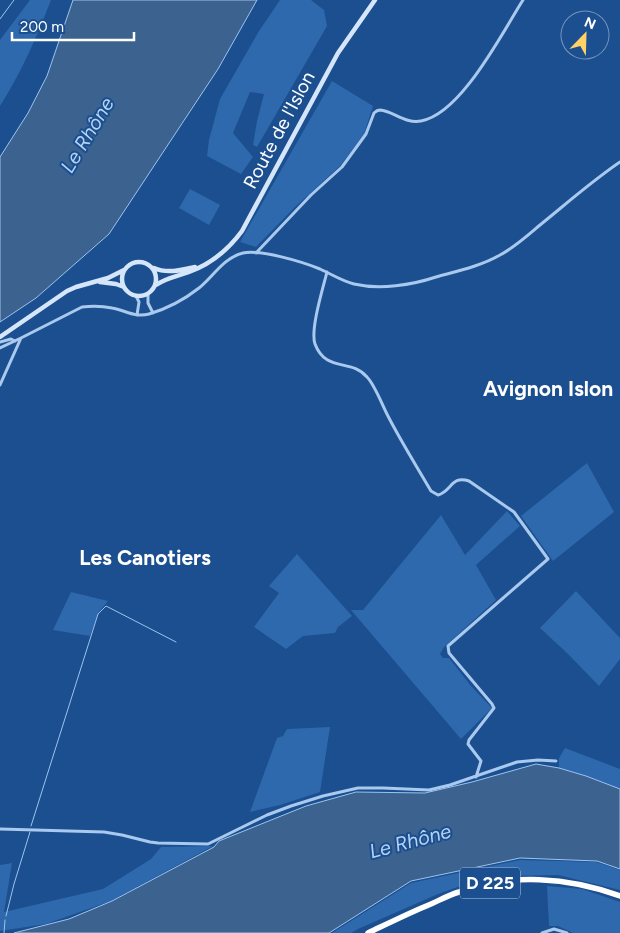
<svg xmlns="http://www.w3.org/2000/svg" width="620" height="933" font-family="Figtree,sans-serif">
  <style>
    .green { fill: #2e69ad }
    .water { fill: #3c6290; stroke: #9cc4f0 }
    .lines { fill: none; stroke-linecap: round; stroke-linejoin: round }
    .stream { stroke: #9cc4f0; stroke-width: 1 }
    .street { stroke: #a9c9ee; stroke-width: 3 }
    .secondary { stroke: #d6e6fa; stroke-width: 4.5 }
    .highway { stroke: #fff; stroke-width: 5.5 }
    .labels { text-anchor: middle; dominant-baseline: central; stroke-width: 4; stroke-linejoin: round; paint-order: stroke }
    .shield { fill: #1b4f8f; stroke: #bbcadd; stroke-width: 1 }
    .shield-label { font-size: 18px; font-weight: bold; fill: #fff }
    .street-label { font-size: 19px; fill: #fff; stroke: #1b4f8f }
    .water-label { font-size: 20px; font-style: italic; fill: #b5d3f5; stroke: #1b4f8f }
    .quarter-label { font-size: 21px; font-weight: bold; fill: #fff; stroke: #1b4f8f }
  </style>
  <rect width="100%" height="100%" fill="#1b4f8f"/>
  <path class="green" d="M30 0H51C37 37 21 73 0 106V40Z
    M280 0H311L324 10 327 26 257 147 253 145 257 121 264 94 250 92 233 133 253 157 241 174 207 156 209 140 220 99 259 31Z
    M332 81 373 106 364 134 340 166 294 208 256 247 240 242Z
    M190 189 220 205 209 225 179 208Z
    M587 463 614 512 553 561 521 516Z
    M507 511 520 526 476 565 496 600 444 647 440 654 443 658H449L471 686 492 708 461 739 351 610H363L441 515 465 555Z
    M297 554 352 616 338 627 335 633 303 636 286 649 254 627 279 593 269 586Z
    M576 591 620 638V659L599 686 568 654 540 628Z
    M71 592 108 601 98 613 90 636 53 630Z
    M330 727 320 792 280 805 250 812 277 738 283 736 287 729Z
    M565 748 620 769V789L586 776 559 768V758Z
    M213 846 111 901 46 924 0 931V865L12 863 4 912 103 889 151 859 161 847Z
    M520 860 596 862 620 870V890L558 875 513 876 466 884 438 894 358 929 351 933H332L411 883Z
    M547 886 582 889 620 902V933H573L558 926H549Z"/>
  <path class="water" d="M73 0H257L218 69 109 234 36 298 0 322V157L28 113 47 76Z
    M536 764 559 768 586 776 620 789V869L597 861 520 858 411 881 329 933H14L69 919 112 901 214 847 219 841 306 806 356 792 425 793 472 782Z"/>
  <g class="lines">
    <path class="stream" d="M0 19 14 0
      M31 826 98 614 106 606 176 642
      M6 916 14 884 30 832
      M4 933 5 920"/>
    <path class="street" d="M256 253 311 195 342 167 366 134 374 113C376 111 377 110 380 110 393 111 405 124 421 121 461 114 502 33 523 0
      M327 272C323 288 310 330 315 344 326 373 351 358 367 377 375 385 383 407 389 418 402 443 417 467 431 491L438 495C452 491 451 475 469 481L514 512 548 559 448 646 449 653 492 704 494 708 469 740 468 744 481 761 476 777
      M148 294V303L153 313
      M136 296 139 302 137 315
      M0 342 11 339 15 341
      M0 348 21 338 82 307C92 306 102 306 112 308 125 310 135 318 149 314 166 309 185 299 199 288 213 277 223 258 243 253 260 249 303 262 320 269 331 274 342 281 354 284 380 290 412 285 436 277 458 271 481 266 500 255 515 247 527 236 540 225 566 204 592 181 620 162
      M0 385 21 338
      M0 829 104 832 122 835 150 842 158 843 208 844 267 815 291 806 323 796 358 788H383L429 790 450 785 517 762 538 760 556 761
      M542 933 554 929 567 933"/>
    <path class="secondary" d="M122 279a17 17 0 1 1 34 0a17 17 0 1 1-34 0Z
      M154 268C167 274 182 270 195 267
      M100 282 116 284 124 287
      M156 285C168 277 176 277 189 272 211 264 228 250 242 231L338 53 375 0
      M0 337 67 291 76 287 108 278 124 270"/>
    <path class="highway" d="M368 933C389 923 409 913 431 904 440 900 449 895 459 892 511 873 568 877 620 896"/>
  </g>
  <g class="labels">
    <rect class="shield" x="460" y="867.5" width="60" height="31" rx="4"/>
    <g class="shield-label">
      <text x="490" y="883">D 225</text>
    </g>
    <g class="street-label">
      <text transform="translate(279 130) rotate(-62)">Route de l'Islon</text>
    </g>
    <g class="water-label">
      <text transform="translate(87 135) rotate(-59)">Le Rhône</text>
      <text transform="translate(410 841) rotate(-15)">Le Rhône</text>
    </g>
    <g class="quarter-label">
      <text x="548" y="388">Avignon Islon</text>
      <text x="145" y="557">Les Canotiers</text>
    </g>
  </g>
  <g transform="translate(585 35) rotate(23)"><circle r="24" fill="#1b4f8f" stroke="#7695bc"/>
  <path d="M0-4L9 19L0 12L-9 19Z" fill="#ffd166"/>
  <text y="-8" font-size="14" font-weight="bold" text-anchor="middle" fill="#ffffff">N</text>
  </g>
  <path d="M12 32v8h122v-8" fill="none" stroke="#ffffff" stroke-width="2.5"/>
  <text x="20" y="32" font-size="15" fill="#ffffff" stroke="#1b4f8f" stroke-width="4" paint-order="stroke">200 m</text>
</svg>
